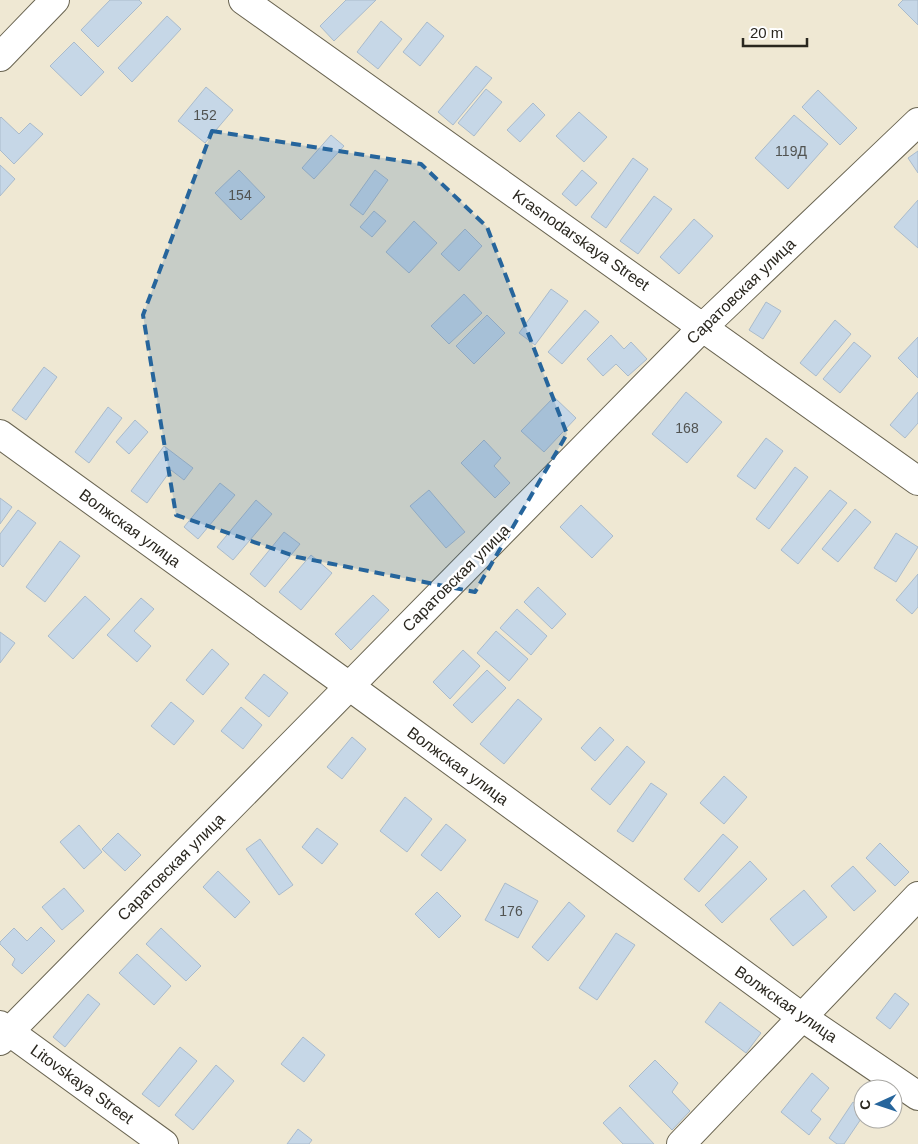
<svg xmlns="http://www.w3.org/2000/svg" width="918" height="1144" font-family="Arial,sans-serif">
  <style>
    .building { fill: #c6d7e7; stroke: #aabbcb }
    .lines { fill: none; stroke-linecap: round; stroke-linejoin: round }
    .minor-casing { stroke: #696451; stroke-width: 30 }
    .minor { stroke: #fff; stroke-width: 28 }
    .marked { fill: #26659c; fill-opacity: 0.2; stroke: #26659c; stroke-width: 4; stroke-dasharray: 10 6; stroke-linejoin: round }
    .labels { text-anchor: middle; dominant-baseline: central; stroke-width: 5; stroke-linejoin: round; paint-order: stroke }
    .number-label { font-size: 14px; fill: #515351 }
    .street-label { font-size: 16px; fill: #2a271f; stroke: #fff }
  </style>
  <rect width="100%" height="100%" fill="#efe8d3"/>
  <path class="building" d="M110 0H139L142 3 98 47 81 30Z
    M346 0H376L334 41 320 26Z
    M903 0H918V25L898 5Z
    M167 16 181 29 132 82 118 68Z
    M381 21 402 39 378 69 357 52Z
    M427 22 444 36 420 66 403 52Z
    M74 42 104 72 81 96 50 66Z
    M476 66 492 78 453 125 438 112Z
    M206 87 233 110 205 143 178 121Z
    M486 89 502 102 474 136 458 123Z
    M818 90 857 128 840 145 802 107Z
    M533 103 545 115 520 142 507 130Z
    M579 112 607 137 584 162 556 136Z
    M794 115 828 144 788 189 755 158Z
    M1 117 19 134 30 123 43 134 14 164 0 150V118Z
    M331 135 344 146 314 179 302 168Z
    M918 151V173L908 158Z
    M633 158 648 169 606 228 591 217Z
    M0 165 15 179 0 196Z
    M239 170 265 197 241 220 215 193Z
    M375 170 388 180 363 215 350 205Z
    M582 170 597 183 576 206 562 194Z
    M654 196 672 209 638 254 620 241Z
    M918 200V248L894 227Z
    M374 211 386 221 372 237 360 227Z
    M694 219 713 236 679 274 660 257Z
    M414 221 437 243 409 273 386 252Z
    M465 229 482 246 459 271 441 254Z
    M551 289 568 301 535 345 519 333Z
    M464 294 482 313 449 344 431 326Z
    M766 302 781 311 763 339 749 330Z
    M585 310 599 322 562 364 548 352Z
    M487 315 505 333 474 364 456 346Z
    M835 320 851 334 816 376 800 363Z
    M611 335 624 349 631 342 647 359 628 376 616 364 603 376 587 359Z
    M918 337V378L898 358Z
    M854 342 871 356 840 393 823 379Z
    M44 367 57 377 26 420 12 410Z
    M686 392 722 422 687 463 652 434Z
    M918 392V423L905 438 890 425Z
    M554 397 576 418 544 452 521 431Z
    M108 407 122 418 89 463 75 452Z
    M135 420 148 432 129 454 116 442Z
    M766 438 783 451 755 489 737 476Z
    M484 440 501 458 494 466 510 483 495 498 461 463Z
    M164 446 193 468 184 480 171 470 147 503 131 491Z
    M795 467 808 477 769 529 756 519Z
    M220 483 235 495 198 539 184 527Z
    M429 490 465 532 446 548 410 506Z
    M830 490 847 503 798 564 781 550Z
    M0 498 12 507 0 524Z
    M256 500 272 514 233 560 217 547Z
    M581 505 613 536 592 558 560 527Z
    M855 509 871 522 838 562 822 549Z
    M18 510 36 523 3 567 0 564V534Z
    M284 532 300 544 265 587 250 574Z
    M896 533 918 547 896 582 874 568Z
    M60 541 80 556 45 602 26 587Z
    M311 555 332 573 301 610 279 592Z
    M918 574V607L912 614 896 600Z
    M538 587 566 614 552 629 524 602Z
    M373 595 389 610 351 650 335 634Z
    M85 596 110 619 73 659 48 636Z
    M141 598 154 609 134 631 151 646 137 662 107 635Z
    M517 609 547 636 531 655 500 628Z
    M496 631 528 659 509 681 477 653Z
    M0 632 15 643 0 663Z
    M212 649 229 664 203 695 186 680Z
    M463 650 480 666 450 699 433 682Z
    M487 670 506 688 472 723 453 705Z
    M264 674 288 693 269 717 245 698Z
    M518 699 542 719 504 764 480 744Z
    M171 702 194 721 174 745 151 726Z
    M241 707 262 725 243 749 221 731Z
    M600 727 614 740 595 761 581 748Z
    M352 737 366 749 342 779 327 767Z
    M627 746 645 762 610 805 591 789Z
    M724 776 747 797 724 824 700 803Z
    M651 783 667 794 633 842 617 831Z
    M405 797 432 819 407 852 380 831Z
    M446 824 466 840 441 871 421 855Z
    M79 825 102 852 84 869 60 842Z
    M317 828 338 844 322 864 302 847Z
    M118 833 141 855 125 871 102 849Z
    M723 834 738 847 699 892 684 879Z
    M260 839 293 885 279 895 246 849Z
    M880 843 909 872 895 886 866 858Z
    M750 861 767 879 722 923 705 905Z
    M853 866 876 891 854 911 831 886Z
    M218 871 250 902 235 918 203 887Z
    M505 883 538 901 518 938 485 920Z
    M64 888 84 911 62 930 42 907Z
    M804 890 827 917 793 946 770 919Z
    M437 892 461 916 439 938 415 914Z
    M569 902 585 916 548 961 532 947Z
    M41 927 55 941 22 974 12 965 15 959 0 944V942L14 928 27 941Z
    M161 928 201 966 186 981 146 944Z
    M616 933 635 945 597 1000 579 988Z
    M137 954 171 986 154 1005 119 973Z
    M895 993 909 1004 890 1029 876 1018Z
    M88 994 100 1004 65 1047 53 1037Z
    M720 1002 761 1033 746 1053 705 1022Z
    M303 1037 325 1055 304 1082 281 1064Z
    M180 1047 197 1061 159 1107 142 1094Z
    M655 1060 678 1083 672 1092 690 1111 672 1130 629 1086Z
    M216 1065 234 1081 193 1130 175 1115Z
    M812 1073 829 1088 811 1111 821 1119 809 1135 781 1112Z
    M853 1102 863 1109V1116L844 1144H837L829 1138Z
    M620 1107 654 1144H623L603 1123Z
    M298 1129 312 1140 309 1144H287Z"/>
  <g class="lines">
    <g class="minor-casing">
      <path id="minor" d="M243 0 918 481
        M0 57 55 0
        M0 434 349 686 802 1017 918 1096
        M0 1025 164 1144
        M0 1041 703 327 918 122
        M681 1144 918 896"/>
    </g>
    <use href="#minor" class="minor"/>
  </g>
  <path class="marked" d="M212 131 421 164 487 227 567 434 475 592 297 557 176 515 143 315Z"/>
  <g class="labels">
    <g class="number-label">
      <text x="205" y="115">152</text>
      <text x="791" y="151">119Д</text>
      <text x="240" y="195">154</text>
      <text x="687" y="428">168</text>
      <text x="511" y="911">176</text>
    </g>
    <g class="street-label">
      <text transform="translate(581 240) rotate(35)">Krasnodarskaya Street</text>
      <text transform="translate(741 291) rotate(-44)">Саратовская улица</text>
      <text transform="translate(130 528) rotate(36)">Волжская улица</text>
      <text transform="translate(456 578) rotate(-45)">Саратовская улица</text>
      <text transform="translate(458 766) rotate(36)">Волжская улица</text>
      <text transform="translate(171 867) rotate(-45)">Саратовская улица</text>
      <text transform="translate(786 1004) rotate(35)">Волжская улица</text>
      <text transform="translate(82 1084) rotate(36)">Litovskaya Street</text>
    </g>
  </g>
  <g transform="translate(878 1104) rotate(267)"><circle r="24" fill="#ffffff" stroke="#aaa9a5"/>
  <path d="M0-4L9 19L0 12L-9 19Z" fill="#26659c"/>
  <text y="-8" font-size="14" font-weight="bold" text-anchor="middle" fill="#2a271f">С</text>
  </g>
  <path d="M743 38v8h64v-8" fill="none" stroke="#2a271f" stroke-width="2.5"/>
  <text x="750" y="38" font-size="15" fill="#2a271f" stroke="#ffffff" stroke-width="4" paint-order="stroke">20 m</text>
</svg>
